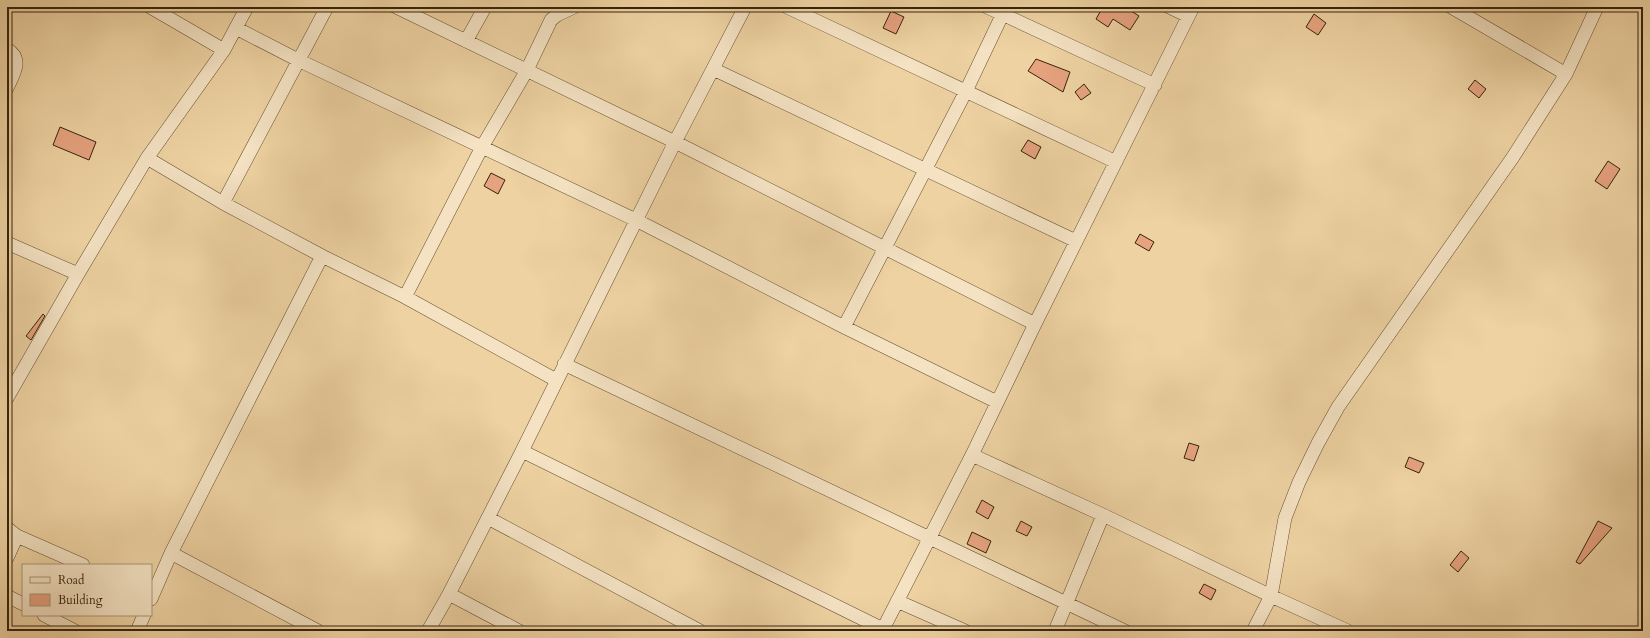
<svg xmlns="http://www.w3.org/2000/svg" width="1650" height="638" font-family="Cardo,serif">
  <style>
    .building { fill: #e7a380; stroke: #36240d }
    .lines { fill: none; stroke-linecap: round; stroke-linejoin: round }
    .street-casing { stroke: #645032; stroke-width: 14 }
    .street { stroke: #f4e2c3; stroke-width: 13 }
  </style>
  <rect width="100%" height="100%" fill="#eed2a2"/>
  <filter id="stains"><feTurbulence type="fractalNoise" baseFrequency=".005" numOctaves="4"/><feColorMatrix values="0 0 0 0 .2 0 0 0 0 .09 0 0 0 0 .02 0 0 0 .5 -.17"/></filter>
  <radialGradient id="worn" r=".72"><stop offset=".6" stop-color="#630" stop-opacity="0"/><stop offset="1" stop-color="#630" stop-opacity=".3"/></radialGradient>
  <path class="building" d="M1093 7H1125L1139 16 1130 30 1113 19 1108 27 1096 19 1100 12Z
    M891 11 904 17 896 34 883 28Z
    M1314 14 1326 23 1318 35 1306 27Z
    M1036 59 1070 72 1063 92 1028 71Z
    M1475 80 1486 89 1479 98 1468 89Z
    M1084 84 1091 93 1081 100 1075 92Z
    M60 127 96 142 89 160 53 145Z
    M1028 140 1041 147 1035 159 1021 151Z
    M1608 161 1620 169 1607 189 1595 181Z
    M491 173 505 180 498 194 484 186Z
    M1140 234 1154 242 1149 251 1135 243Z
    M43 314 45 316 31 340 26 336Z
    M1189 443 1199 446 1194 461 1184 458Z
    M1409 457 1424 463 1419 473 1405 467Z
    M982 500 994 507 988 519 976 512Z
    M1021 521 1032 527 1027 536 1016 531Z
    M1598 521 1612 528 1580 564 1576 562Z
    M972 532 991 541 986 553 967 544Z
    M1461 551 1469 558 1458 572 1450 565Z
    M1204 584 1216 590 1211 600 1199 593Z"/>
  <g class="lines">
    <g class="street-casing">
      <path id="street" d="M150 7 224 50
        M396 7 675 142 1035 324
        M787 7 1116 162
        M987 7 1155 85
        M1169 7 1188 16
        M1451 7 1566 74
        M236 28 298 60 636 220 844 327 997 402
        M466 41 485 7
        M7 49C24 59 13 75 7 88
        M713 69 1076 241
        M147 158 223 203 322 256 405 297 556 380
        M223 203 327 7
        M7 243 78 274
        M405 297 482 147 527 70 551 20 557 15 574 7
        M844 327 966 91 1006 7
        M564 364 1125 631
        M7 398 78 274 147 158 224 50 247 7
        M522 451 883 629
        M972 455 1103 515 1271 596 1348 631
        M488 518 700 631
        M7 528 17 536 83 565
        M171 553 318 631
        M7 558 17 536
        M449 594 519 631
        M7 596 23 604
        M151 599 171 553 322 256
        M897 601 965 631
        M44 615 75 631
        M137 631 144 615
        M428 631 449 594 522 451 675 142 745 7
        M882 631 972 455 1035 324 1193 7
        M1055 631 1103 515
        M1253 631 1271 596 1285 518 1299 482 1318 443 1338 407 1513 157 1566 74 1597 7"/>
    </g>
    <use href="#street" class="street"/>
  </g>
  <rect width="1650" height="638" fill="none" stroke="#eed2a2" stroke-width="24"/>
  <rect x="8" y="8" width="1634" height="622" fill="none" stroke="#36240d" stroke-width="2"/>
  <rect x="12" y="12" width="1626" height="614" fill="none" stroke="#36240d"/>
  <rect x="22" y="564" width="130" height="52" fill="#f4e2c3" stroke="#a8967a"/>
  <rect x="30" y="577" width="20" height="6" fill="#f4e2c3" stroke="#a8967a"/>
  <text x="58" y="584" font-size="12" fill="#36240d">Road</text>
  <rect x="30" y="594" width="20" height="12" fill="#e7a380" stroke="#a8967a"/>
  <text x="58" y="604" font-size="12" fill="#36240d">Building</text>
  <rect width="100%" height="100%" filter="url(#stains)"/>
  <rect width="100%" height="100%" fill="url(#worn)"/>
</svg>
